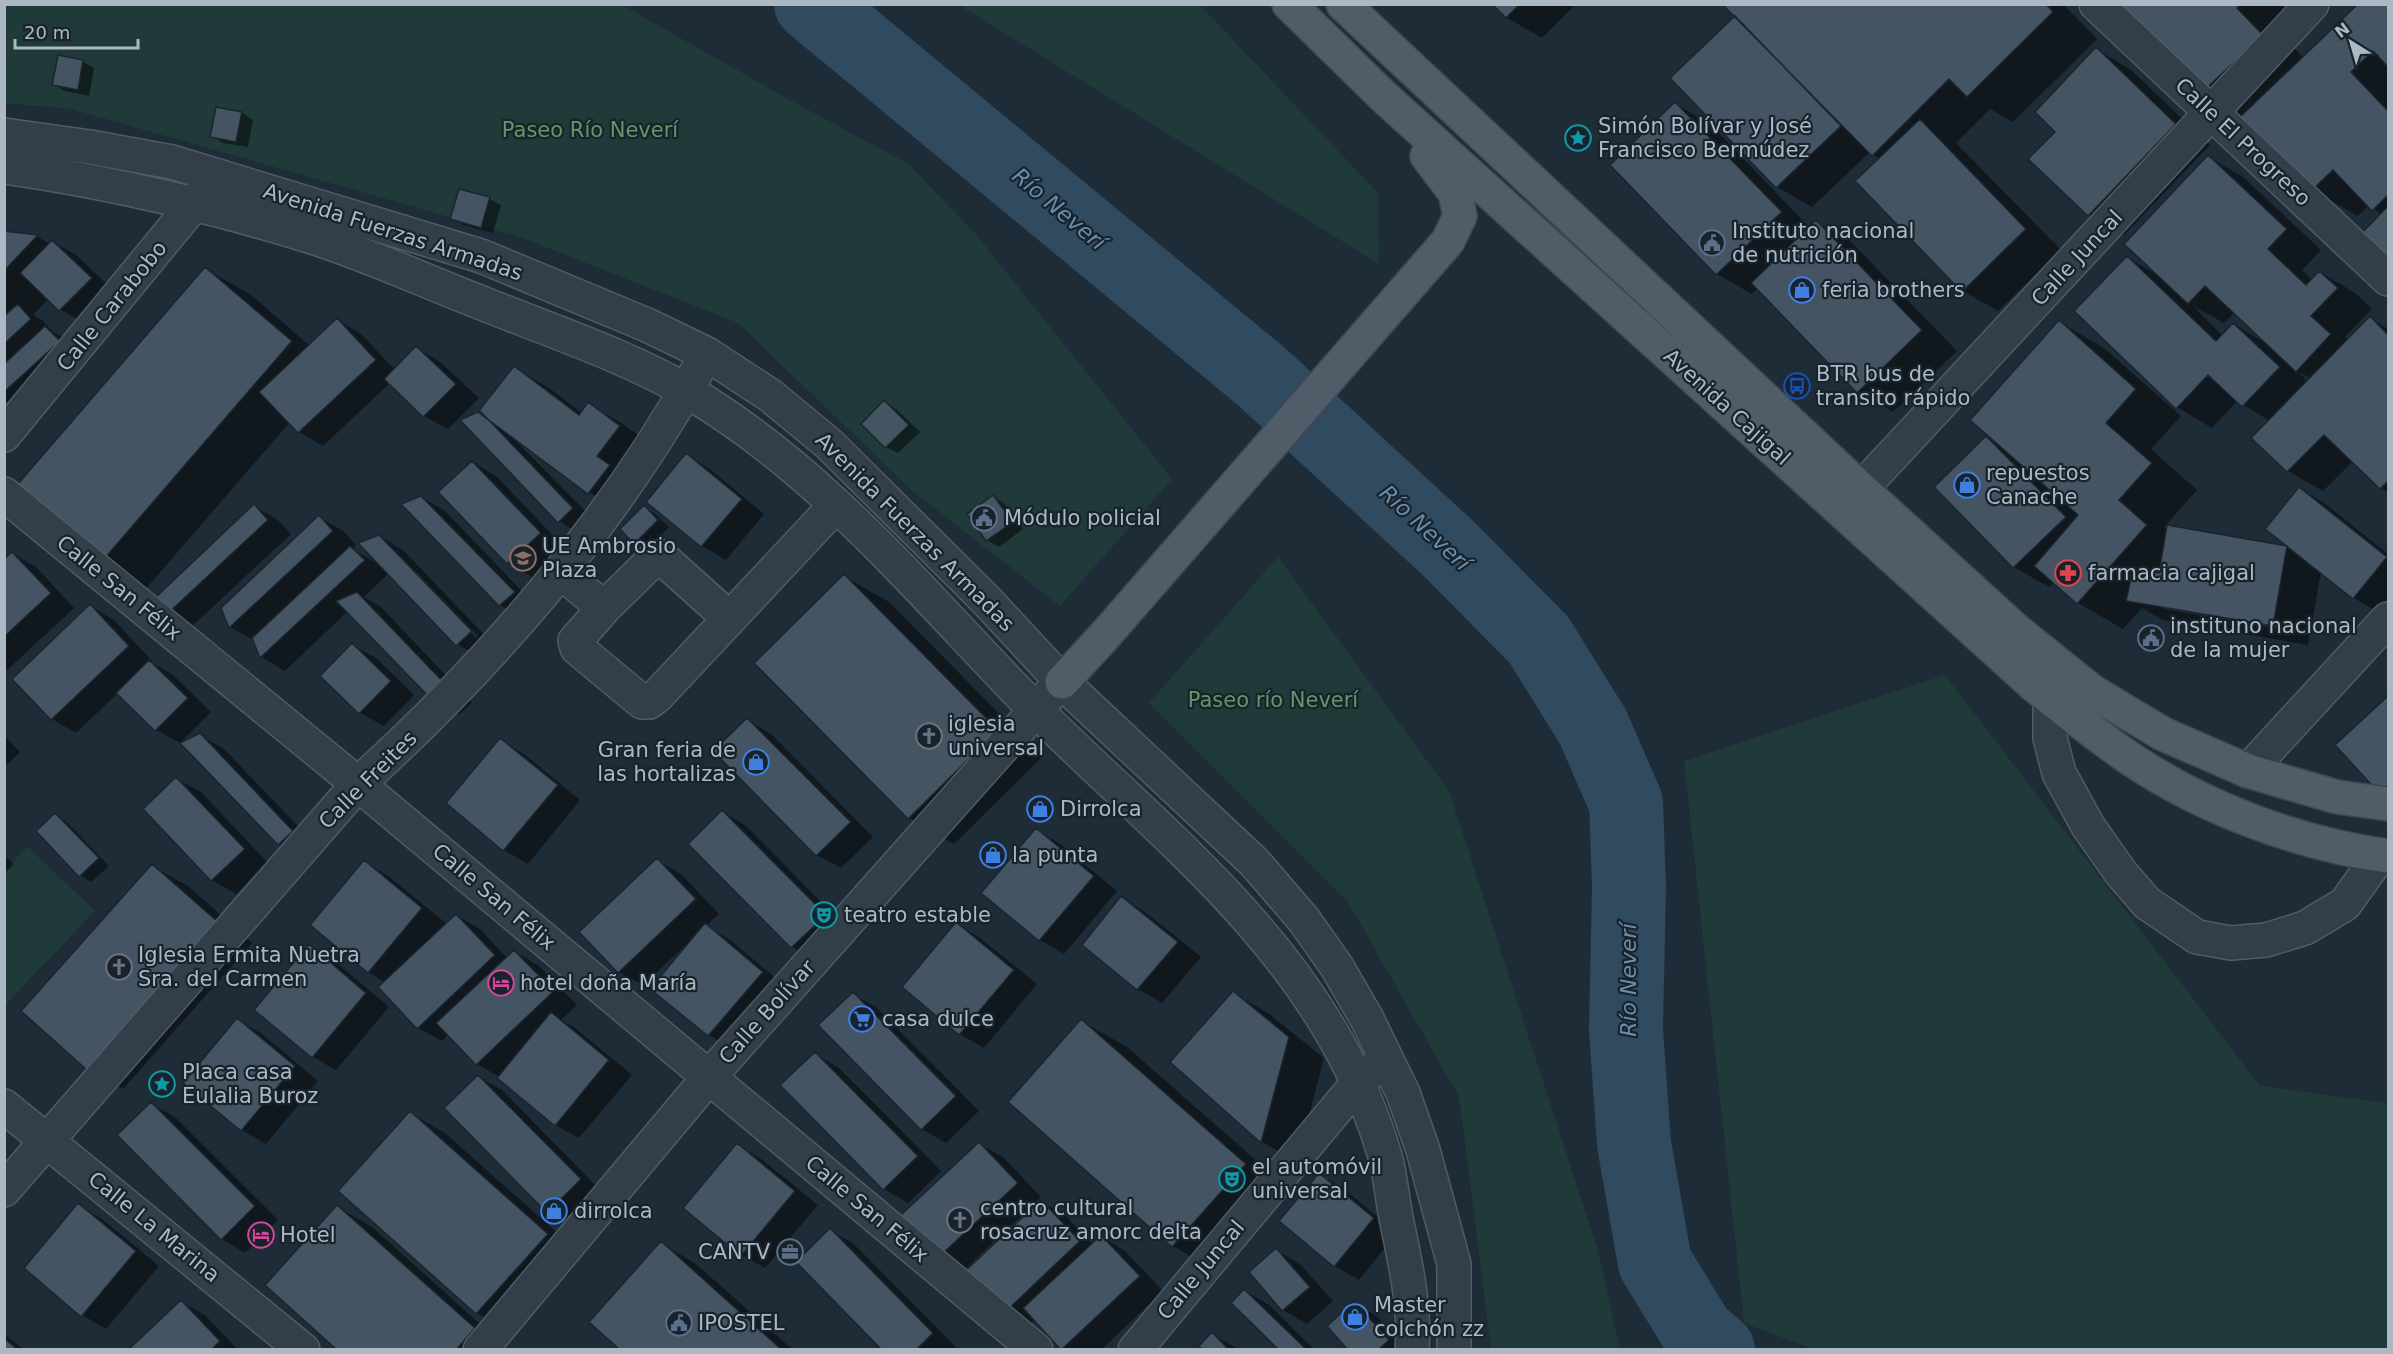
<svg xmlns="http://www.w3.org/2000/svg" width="2393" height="1354" font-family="'DejaVu Sans',sans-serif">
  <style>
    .green { fill: #203939 }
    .shadow { fill: #0007; fill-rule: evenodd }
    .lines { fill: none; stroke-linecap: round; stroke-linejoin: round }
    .river { stroke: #304a60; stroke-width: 74 }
    .building { fill: #445462; stroke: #1a252e; stroke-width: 1.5 }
    .minor-casing { stroke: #4f5c66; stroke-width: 36 }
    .major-casing { stroke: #3b4752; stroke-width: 36 }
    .minor { stroke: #323e48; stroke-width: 33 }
    .major { stroke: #505d68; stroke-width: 33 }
    .labels { text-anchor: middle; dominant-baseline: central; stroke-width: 4.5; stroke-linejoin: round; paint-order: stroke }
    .poi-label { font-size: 21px; fill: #acb9c5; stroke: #18232c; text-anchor: start }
    .park-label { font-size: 21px; fill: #639768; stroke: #18232c }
    .street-label { font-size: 21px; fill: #acb9c5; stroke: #18232c }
    .water-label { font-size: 22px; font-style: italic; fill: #6a8dab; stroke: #18232c }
  </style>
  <rect width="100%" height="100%" fill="#1e2c38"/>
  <path class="green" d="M4 5H622L790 100 908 164 975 233 1172 479 1060 606 911 490 738 323 520 237 71 109 5 103Z
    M959 5H1200L1378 193 1379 264Z
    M1278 557 1449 791 1598 1251 1620 1349H1491L1459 1097 1348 902 1149 703Z
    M1945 675 2260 1086 2388 1103V1349L1816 1350 1744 1323 1684 761Z
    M27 846 95 911 5 1005V870Z"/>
  <path class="shadow" d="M1494 4H1576L1542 38 1506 17Z
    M1724 4H2063L2097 39 2013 122 1990 109 1956 143 2061 250 1998 311 1963 291 1880 159 1870 152 1812 207 1777 187 1672 79 1736 17Z
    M2115 4H2304L2281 35 2304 58 2360 4H2388V259L2363 234 2382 215 2369 205 2358 216 2312 190 2245 120 2200 94Z
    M2096 49 2131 70 2210 145 2124 235 2089 215Z
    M59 57 83 62 94 68 89 96 65 91 53 84Z
    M1676 104 1711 125 1810 228 1816 222 1851 242 1957 351 1893 412 1858 391 1758 288 1752 294 1717 274Z
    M217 109 242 113 253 120 248 147 223 143 212 136Z
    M2208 157 2243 177 2321 250 2302 270 2313 280 2320 272 2355 293 2372 309 2345 337 2349 340 2370 318 2388 329V492L2381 488 2353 461 2323 491 2288 471 2270 421 2237 401 2212 428 2177 407 2127 257 2157 275ZM2193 306 2224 323 2235 312 2265 343 2234 324 2223 336ZM2298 371 2311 379 2308 382Z
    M489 199 501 205 493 233 463 225 452 218Z
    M4 233 38 237 50 244 53 242 76 255 115 292 84 323 60 309 49 298 33 315 42 320 53 332 69 341 4 428Z
    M206 269 251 295 310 346 338 320 361 334 395 370 417 348 440 362 479 398 448 429 424 416 390 383 323 446 299 432 290 422 144 591 99 565Z
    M2059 322 2104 348 2181 416 2151 449 2197 490 2164 527 2168 530V527L2290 548 2300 489 2323 502 2388 554V598L2378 612 2354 598 2321 572 2308 645 2163 620 2142 608 2123 629 2078 603 2055 582 2049 587 2014 567 1936 488 1987 438 1997 444ZM2164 606 2281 626 2280 629 2164 609Z
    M514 368 549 388 582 413 588 404 623 424 654 447 632 477 644 486 624 513 589 492 514 436 513 438 596 522 582 535 559 521 478 413Z
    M885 402 896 409 920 432 898 453 886 447Z
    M686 455 710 469 764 514 726 560 702 546 648 501Z
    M473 462 496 476 564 547 532 577 508 563Z
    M421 497 445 511 537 607 524 619 500 605 404 505Z
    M993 497 1004 503 1023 529 999 547 987 540Z
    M254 506 278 520 291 534 188 630 165 616Z
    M644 507 655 514 669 527 647 549 635 543Z
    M319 517 343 531 356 545 352 549 380 565 379 536 403 550 495 646 481 658 457 644 389 573 364 597 381 607 472 703 459 715 436 701 348 611 285 671 262 657 255 641 230 627 222 608ZM392 551H396L478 636 476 638Z
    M12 553 36 567 74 608 4 673V561Z
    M844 576 889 602 1042 757 954 844 909 818 756 663Z
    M90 606 114 620 152 661 150 662 173 675 211 712 180 743 156 730 118 693 76 733 52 719 14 679Z
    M352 645 376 658 414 695 384 726 360 713Z
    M2388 698V797L2337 745Z
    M747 720 771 734 873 837 841 868 817 855Z
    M4 735 20 752 8 764 4 762Z
    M200 735 224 749 316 845 303 858 279 844Z
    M500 740 524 754 580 800 528 864 504 850Z
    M177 779 201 792 268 863 236 894 212 880Z
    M723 812 746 826 848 929 816 961 792 947 690 844Z
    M55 815 67 822 109 866 91 882 80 875Z
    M1037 830 1060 844 1117 891 1064 954 1040 940 984 893Z
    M4 855 14 864 4 874Z
    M657 860 681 874 719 914 706 926 729 939 785 986 733 1049 709 1035 652 988 688 946 686 945 643 985 619 972Z
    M365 862 388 876 447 924 456 915 480 929 508 959 515 952 539 966 577 1005 561 1020 575 1028 632 1075 579 1138 555 1125 500 1077 477 1064 449 1034 442 1041 418 1028 385 982 368 972Z
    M152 866 188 886 252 943 123 1089 88 1069Z
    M1122 898 1145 912 1201 957 1162 1003 1138 989 1084 945Z
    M957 924 980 938 1037 984 984 1048 960 1034 904 987Z
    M309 946 333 960 389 1007 336 1070 313 1057Z
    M1233 993 1268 1013 1324 1058 1297 1162 1262 1142 1172 1061Z
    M853 994 877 1008 979 1111 946 1143 922 1129 820 1025Z
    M238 1020 262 1034 318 1081 266 1144 242 1130 185 1083Z
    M1081 1021 1127 1047 1290 1190 1218 1272 1173 1246Z
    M815 1054 839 1068 941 1171 908 1203 884 1189 782 1085Z
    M479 1077 502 1090 604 1194 572 1225 548 1212Z
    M151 1104 175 1117 278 1220 245 1253 222 1239Z
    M410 1113 445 1133 582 1255 512 1333 477 1313Z
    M979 1144 1003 1157 1041 1197 965 1269 941 1255Z
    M738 1145 761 1159 818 1205 765 1268 742 1255Z
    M1319 1175 1343 1188 1397 1233 1359 1280 1335 1266 1281 1221Z
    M1041 1202 1065 1215 1093 1245 1102 1237 1125 1251 1163 1291 1101 1350H1064L1035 1319 1027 1328 1003 1314Z
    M78 1205 102 1219 159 1266 106 1329 82 1315Z
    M337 1207 372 1227 509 1350H339Z
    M830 1230 854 1244 956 1347 954 1350H884Z
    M661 1243 696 1264 793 1350H622Z
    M1276 1250 1300 1264 1333 1301 1307 1324 1283 1310 1251 1273Z
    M1245 1291 1269 1305 1315 1350H1281Z
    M181 1302 205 1315 238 1350H130Z
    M1355 1303 1378 1317 1407 1350H1350Z
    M4 1334 24 1350H4Z
    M1212 1334 1236 1348 1237 1350H1204Z"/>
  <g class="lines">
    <path class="river" d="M811 4 1262 377 1449 549 1539 640 1593 727 1626 803 1629 886 1626 1029 1634 1144 1655 1263 1698 1333 1718 1350"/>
  </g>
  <path class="building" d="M1492 4H1520L1506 18Z
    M1722 4H2046L2053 12 1967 97 1949 79 1872 156Z
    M2113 4H2241L2237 8 2263 35 2199 95Z
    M2358 4H2388V67L2373 51 2351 72 2388 111V195L2372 211 2333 170 2311 191 2240 117Z
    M1735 16 1841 126 1776 188 1670 78Z
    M2096 47 2176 124 2088 216 2028 159 2055 132 2035 112Z
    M58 55 83 60 78 90 52 85Z
    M1675 102 1782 212 1716 275 1610 165Z
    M216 107 242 112 236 142 210 137Z
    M1920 119 2026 229 1962 292 1855 181Z
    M2208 155 2287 229 2268 249 2306 285 2319 271 2338 288 2311 316 2331 334 2296 372 2205 286 2188 304 2124 244Z
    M459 189 490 197 481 228 450 219Z
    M2388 206V261L2361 234Z
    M1816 220 1922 330 1857 393 1751 283Z
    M4 231 38 235 4 271Z
    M52 240 92 278 59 311 20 273Z
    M2127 256 2216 341 2233 323 2280 367 2242 407 2208 375 2176 409 2074 311Z
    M205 267 292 341 98 566 11 492Z
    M18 304 31 319 4 344V316Z
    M2370 316 2388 335V481L2380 489 2324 435 2287 472 2251 438Z
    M337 318 376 360 298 433 259 392Z
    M2059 320 2136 389 2106 423 2152 463 2119 500 2147 525 2077 604 2034 566 2078 515 1970 420Z
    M45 326 60 341 4 392V364Z
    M416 346 456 384 423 417 384 379Z
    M514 366 579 415 588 402 620 426 597 456 610 465 588 494 478 412Z
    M884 400 909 425 885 448 861 424Z
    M480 411 573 508 558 523 460 420Z
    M1986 436 2066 517 2013 568 1934 487Z
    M686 453 742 499 701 547 646 502Z
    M472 461 541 533 507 564 438 492Z
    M2299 487 2387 557 2353 599 2265 529Z
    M993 495 1013 522 986 541 967 514Z
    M421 496 515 592 499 606 401 504Z
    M254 504 268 520 164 617 156 597Z
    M644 505 658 520 634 544 620 529Z
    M319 515 333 531 229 628 221 608Z
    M2167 525 2287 546 2273 626 2126 601 2133 569 2159 573Z
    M379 535 472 631 456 646 358 543Z
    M350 546 365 560 260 658 252 638Z
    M12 552 51 593 4 637V559Z
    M844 574 998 730 908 819 754 663Z
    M357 592 449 688 435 703 336 601Z
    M90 604 129 646 51 720 12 679Z
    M352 643 391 681 359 714 320 676Z
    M149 660 188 698 155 731 116 693Z
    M2388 696V785L2379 793 2335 745Z
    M747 718 851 822 816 856 713 751Z
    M200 733 293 831 278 845 180 743Z
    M500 738 558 785 503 851 446 803Z
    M176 777 245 849 211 881 143 809Z
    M722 810 826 915 791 948 688 844Z
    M55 813 99 858 79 877 36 831Z
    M1036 828 1094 876 1039 941 981 893Z
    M657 858 696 899 618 973 579 932Z
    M364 860 422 908 368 973 310 925Z
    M152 864 218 922 87 1070 21 1011Z
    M1121 896 1178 942 1137 990 1082 945Z
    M456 914 495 955 417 1029 378 987Z
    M956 922 1014 970 959 1035 902 987Z
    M705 923 763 972 708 1036 650 989Z
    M309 944 366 993 312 1058 254 1010Z
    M514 950 554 991 476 1065 436 1023Z
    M1233 991 1289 1037 1261 1143 1170 1062Z
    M853 992 956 1096 921 1130 818 1025Z
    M551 1012 609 1060 555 1126 497 1078Z
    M237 1018 295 1066 241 1131 183 1083Z
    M1081 1019 1246 1164 1172 1247 1008 1102Z
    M815 1052 918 1156 883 1190 780 1085Z
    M478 1075 581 1179 547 1213 444 1108Z
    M151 1102 255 1206 221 1240 117 1135Z
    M410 1111 548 1234 476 1314 338 1191Z
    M979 1142 1018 1183 940 1256 901 1215Z
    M737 1143 795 1191 741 1256 683 1208Z
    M1319 1173 1374 1218 1334 1267 1279 1221Z
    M1041 1200 1080 1241 1002 1315 963 1273Z
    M78 1203 136 1251 81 1317 24 1268Z
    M337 1205 475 1328 456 1350H337L265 1285Z
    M830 1228 933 1333 916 1350H882L796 1262Z
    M1101 1235 1140 1276 1061 1350 1023 1308Z
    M661 1241 782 1350H620L589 1322Z
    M1276 1248 1310 1287 1282 1311 1249 1272Z
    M1244 1289 1307 1350H1279L1231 1303Z
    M181 1300 220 1341 211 1350H128Z
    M1354 1301 1389 1340 1378 1350H1348L1327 1326Z
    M1212 1332 1229 1350H1202L1199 1346Z
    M4 1338 18 1350H4Z"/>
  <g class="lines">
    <g class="minor-casing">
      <path id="minor" d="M2096 4 2388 279
        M4 135 90 147 172 162 481 256 647 325 707 354 771 396 829 444 987 601 1062 682 1255 863 1304 920 1337 967 1367 1019 1403 1093 1423 1150 1454 1264V1350
        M4 167C109 182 212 206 312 237 372 256 429 283 487 305 554 332 624 355 687 391 815 466 913 583 1015 689 1136 814 1282 918 1357 1081 1368 1106 1380 1137 1387 1164 1391 1183 1393 1203 1397 1223 1406 1266 1415 1305 1412 1350
        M4 435 207 188
        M4 494 358 784 1036 1350
        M1844 511 1861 489 2312 4
        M561 572 604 608 575 641 577 648 642 702H649L657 696 836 505
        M604 608 656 557H661L729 618
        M2050 698V738L2059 773 2088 826 2121 873 2147 903 2197 937 2231 943 2266 940 2305 928 2345 904 2380 855
        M2248 771 2388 619
        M4 1106 303 1350
        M4 1190 358 784C493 661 607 530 697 371
        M480 1350 709 1077 1050 694
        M1135 1350 1358 1083 1372 1070"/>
    </g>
    <g class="major-casing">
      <path id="major" d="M1289 4 1383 96 2035 686C2060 706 2085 726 2111 745 2189 803 2292 843 2388 856
        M1343 4 1861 489 2017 631 2093 692 2163 734 2248 771 2337 797 2388 804
        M1062 682 1108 632 1448 241 1460 216 1455 193 1427 156"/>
    </g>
    <use href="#minor" class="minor"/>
    <use href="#major" class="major"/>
  </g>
  <defs>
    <g id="sight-ring" transform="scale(1.35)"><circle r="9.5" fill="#18232c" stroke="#0f9aa8" stroke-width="1.5"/><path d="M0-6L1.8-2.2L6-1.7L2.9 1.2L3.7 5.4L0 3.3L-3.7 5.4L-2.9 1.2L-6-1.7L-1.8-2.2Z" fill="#0f9aa8"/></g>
    <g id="civic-ring" transform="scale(1.35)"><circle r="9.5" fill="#18232c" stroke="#5c6f8a" stroke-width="1.5"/><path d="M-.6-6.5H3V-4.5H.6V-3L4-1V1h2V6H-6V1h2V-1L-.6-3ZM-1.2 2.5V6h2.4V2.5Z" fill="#5c6f8a"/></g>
    <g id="shop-ring" transform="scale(1.35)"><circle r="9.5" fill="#18232c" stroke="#3f7fe0" stroke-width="1.5"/><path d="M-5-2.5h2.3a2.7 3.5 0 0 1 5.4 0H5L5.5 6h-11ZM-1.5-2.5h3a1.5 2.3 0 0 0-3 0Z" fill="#3f7fe0"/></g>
    <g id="bus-ring" transform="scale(1.35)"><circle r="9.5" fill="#18232c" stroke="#1a4fb4" stroke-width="1.5"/><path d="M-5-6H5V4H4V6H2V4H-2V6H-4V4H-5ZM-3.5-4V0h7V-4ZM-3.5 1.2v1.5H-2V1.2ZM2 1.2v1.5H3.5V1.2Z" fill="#1a4fb4"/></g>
    <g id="school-ring" transform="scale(1.35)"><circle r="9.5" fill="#18232c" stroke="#8d6e63" stroke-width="1.5"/><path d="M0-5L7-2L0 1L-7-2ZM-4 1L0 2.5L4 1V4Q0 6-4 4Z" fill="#8d6e63"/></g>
    <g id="pharmacy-ring" transform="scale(1.35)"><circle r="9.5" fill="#18232c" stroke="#e0444e" stroke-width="1.5"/><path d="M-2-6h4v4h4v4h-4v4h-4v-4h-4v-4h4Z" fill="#e0444e"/></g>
    <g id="church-ring" transform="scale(1.35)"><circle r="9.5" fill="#18232c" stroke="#6b7280" stroke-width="1.5"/><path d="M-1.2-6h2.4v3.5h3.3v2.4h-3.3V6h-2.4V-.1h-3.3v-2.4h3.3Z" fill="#6b7280"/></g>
    <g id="theatre-ring" transform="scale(1.35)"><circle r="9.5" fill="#18232c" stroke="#0f9aa8" stroke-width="1.5"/><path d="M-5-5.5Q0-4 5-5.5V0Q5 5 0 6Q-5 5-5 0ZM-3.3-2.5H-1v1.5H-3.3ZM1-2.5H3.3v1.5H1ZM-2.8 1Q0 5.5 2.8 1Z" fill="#0f9aa8"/></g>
    <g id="hotel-ring" transform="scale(1.35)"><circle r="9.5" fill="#18232c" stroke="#d1479c" stroke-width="1.5"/><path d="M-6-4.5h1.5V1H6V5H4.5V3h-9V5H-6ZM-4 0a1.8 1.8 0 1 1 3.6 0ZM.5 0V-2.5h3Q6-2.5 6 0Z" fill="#d1479c"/></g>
    <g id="supermarket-ring" transform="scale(1.35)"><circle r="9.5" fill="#18232c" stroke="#3f7fe0" stroke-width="1.5"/><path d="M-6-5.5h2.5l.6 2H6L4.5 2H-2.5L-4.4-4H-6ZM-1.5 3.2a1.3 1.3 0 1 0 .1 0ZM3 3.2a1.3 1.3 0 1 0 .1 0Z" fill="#3f7fe0"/></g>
    <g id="office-ring" transform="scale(1.35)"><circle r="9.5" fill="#18232c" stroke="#5c6f8a" stroke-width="1.5"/><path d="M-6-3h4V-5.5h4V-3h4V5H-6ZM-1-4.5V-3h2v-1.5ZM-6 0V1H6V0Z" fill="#5c6f8a"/></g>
  </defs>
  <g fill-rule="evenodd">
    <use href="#sight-ring" x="1578" y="138"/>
    <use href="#civic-ring" x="1712" y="243"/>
    <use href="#shop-ring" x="1802" y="290"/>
    <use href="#bus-ring" x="1797" y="386"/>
    <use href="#shop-ring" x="1967" y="485"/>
    <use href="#civic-ring" x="984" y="518"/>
    <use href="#school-ring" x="523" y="558"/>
    <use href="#pharmacy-ring" x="2068" y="573"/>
    <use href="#civic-ring" x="2151" y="638"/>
    <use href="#church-ring" x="929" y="736"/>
    <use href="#shop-ring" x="756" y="762"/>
    <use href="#shop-ring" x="1040" y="809"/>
    <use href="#shop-ring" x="993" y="855"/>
    <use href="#theatre-ring" x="824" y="915"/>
    <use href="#church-ring" x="119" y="967"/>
    <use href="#hotel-ring" x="501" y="983"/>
    <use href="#supermarket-ring" x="862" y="1019"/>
    <use href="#sight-ring" x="162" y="1084"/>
    <use href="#theatre-ring" x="1232" y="1179"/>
    <use href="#shop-ring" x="554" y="1211"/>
    <use href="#church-ring" x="960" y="1220"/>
    <use href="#hotel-ring" x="261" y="1235"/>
    <use href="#office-ring" x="790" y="1252"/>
    <use href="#shop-ring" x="1355" y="1317"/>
    <use href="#civic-ring" x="679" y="1323"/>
  </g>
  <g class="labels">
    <g class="poi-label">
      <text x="1598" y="126">Simón Bolívar y José<tspan x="1598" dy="24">Francisco Bermúdez</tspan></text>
      <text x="1732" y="231">Instituto nacional<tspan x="1732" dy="24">de nutrición</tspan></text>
      <text x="1822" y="290">feria brothers</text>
      <text x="1816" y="374">BTR bus de<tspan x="1816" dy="24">transito rápido</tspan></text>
      <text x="1986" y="473">repuestos<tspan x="1986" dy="24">Canache</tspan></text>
      <text x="1004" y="518">Módulo policial</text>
      <text x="542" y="546">UE Ambrosio<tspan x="542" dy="24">Plaza</tspan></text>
      <text x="2088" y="573">farmacia cajigal</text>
      <text x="2170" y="626">instituno nacional<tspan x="2170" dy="24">de la mujer</tspan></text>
      <text x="948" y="724">iglesia<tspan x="948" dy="24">universal</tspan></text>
      <text x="736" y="750" text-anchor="end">Gran feria de<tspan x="736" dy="24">las hortalizas</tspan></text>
      <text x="1060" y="809">Dirrolca</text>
      <text x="1012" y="855">la punta</text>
      <text x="844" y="915">teatro estable</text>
      <text x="138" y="955">Iglesia Ermita Nuetra<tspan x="138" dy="24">Sra. del Carmen</tspan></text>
      <text x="520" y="983">hotel doña María</text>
      <text x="882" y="1019">casa dulce</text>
      <text x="182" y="1072">Placa casa<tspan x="182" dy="24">Eulalia Buroz</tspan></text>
      <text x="1252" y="1167">el automóvil<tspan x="1252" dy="24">universal</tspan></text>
      <text x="980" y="1208">centro cultural<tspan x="980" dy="24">rosacruz amorc delta</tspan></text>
      <text x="574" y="1211">dirrolca</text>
      <text x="280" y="1235">Hotel</text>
      <text x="770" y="1252" text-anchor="end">CANTV</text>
      <text x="1374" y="1305">Master<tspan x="1374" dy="24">colchón zz</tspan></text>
      <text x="698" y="1323">IPOSTEL</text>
    </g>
    <g class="park-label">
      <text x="590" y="130">Paseo Río Neverí</text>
      <text x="1273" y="700">Paseo río Neverí</text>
    </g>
    <g class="street-label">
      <text transform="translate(2243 142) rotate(43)">Calle El Progreso</text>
      <text transform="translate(393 232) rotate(18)">Avenida Fuerzas Armadas</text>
      <text transform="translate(2077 258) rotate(-47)">Calle Juncal</text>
      <text transform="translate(112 306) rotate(-51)">Calle Carabobo</text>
      <text transform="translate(1727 407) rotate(42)">Avenida Cajigal</text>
      <text transform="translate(915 532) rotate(45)">Avenida Fuerzas Armadas</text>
      <text transform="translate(119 588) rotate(39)">Calle San Félix</text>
      <text transform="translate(368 780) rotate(-45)">Calle Freites</text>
      <text transform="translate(494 897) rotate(40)">Calle San Félix</text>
      <text transform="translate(767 1012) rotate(-48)">Calle Bolívar</text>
      <text transform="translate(867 1209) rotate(40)">Calle San Félix</text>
      <text transform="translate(154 1227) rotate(39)">Calle La Marina</text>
      <text transform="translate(1201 1270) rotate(-50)">Calle Juncal</text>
    </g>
    <g class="water-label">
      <text transform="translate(1059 209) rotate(40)">Río Neverí</text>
      <text transform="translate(1425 528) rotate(43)">Río Neverí</text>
      <text transform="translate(1628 980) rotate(-90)">Río Neverí</text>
    </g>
  </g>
  <rect width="2393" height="1354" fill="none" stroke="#acb9c5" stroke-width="12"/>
  <g transform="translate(2351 42) rotate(323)" stroke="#18232c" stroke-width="4.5" paint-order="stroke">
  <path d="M0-4.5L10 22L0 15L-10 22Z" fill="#acb9c5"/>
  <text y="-9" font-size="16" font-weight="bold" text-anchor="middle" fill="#acb9c5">N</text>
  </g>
  <path d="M15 39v9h123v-9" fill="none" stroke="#acb9c5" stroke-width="3"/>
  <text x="24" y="39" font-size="18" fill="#acb9c5" stroke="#18232c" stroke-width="4.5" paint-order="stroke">20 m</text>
</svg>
